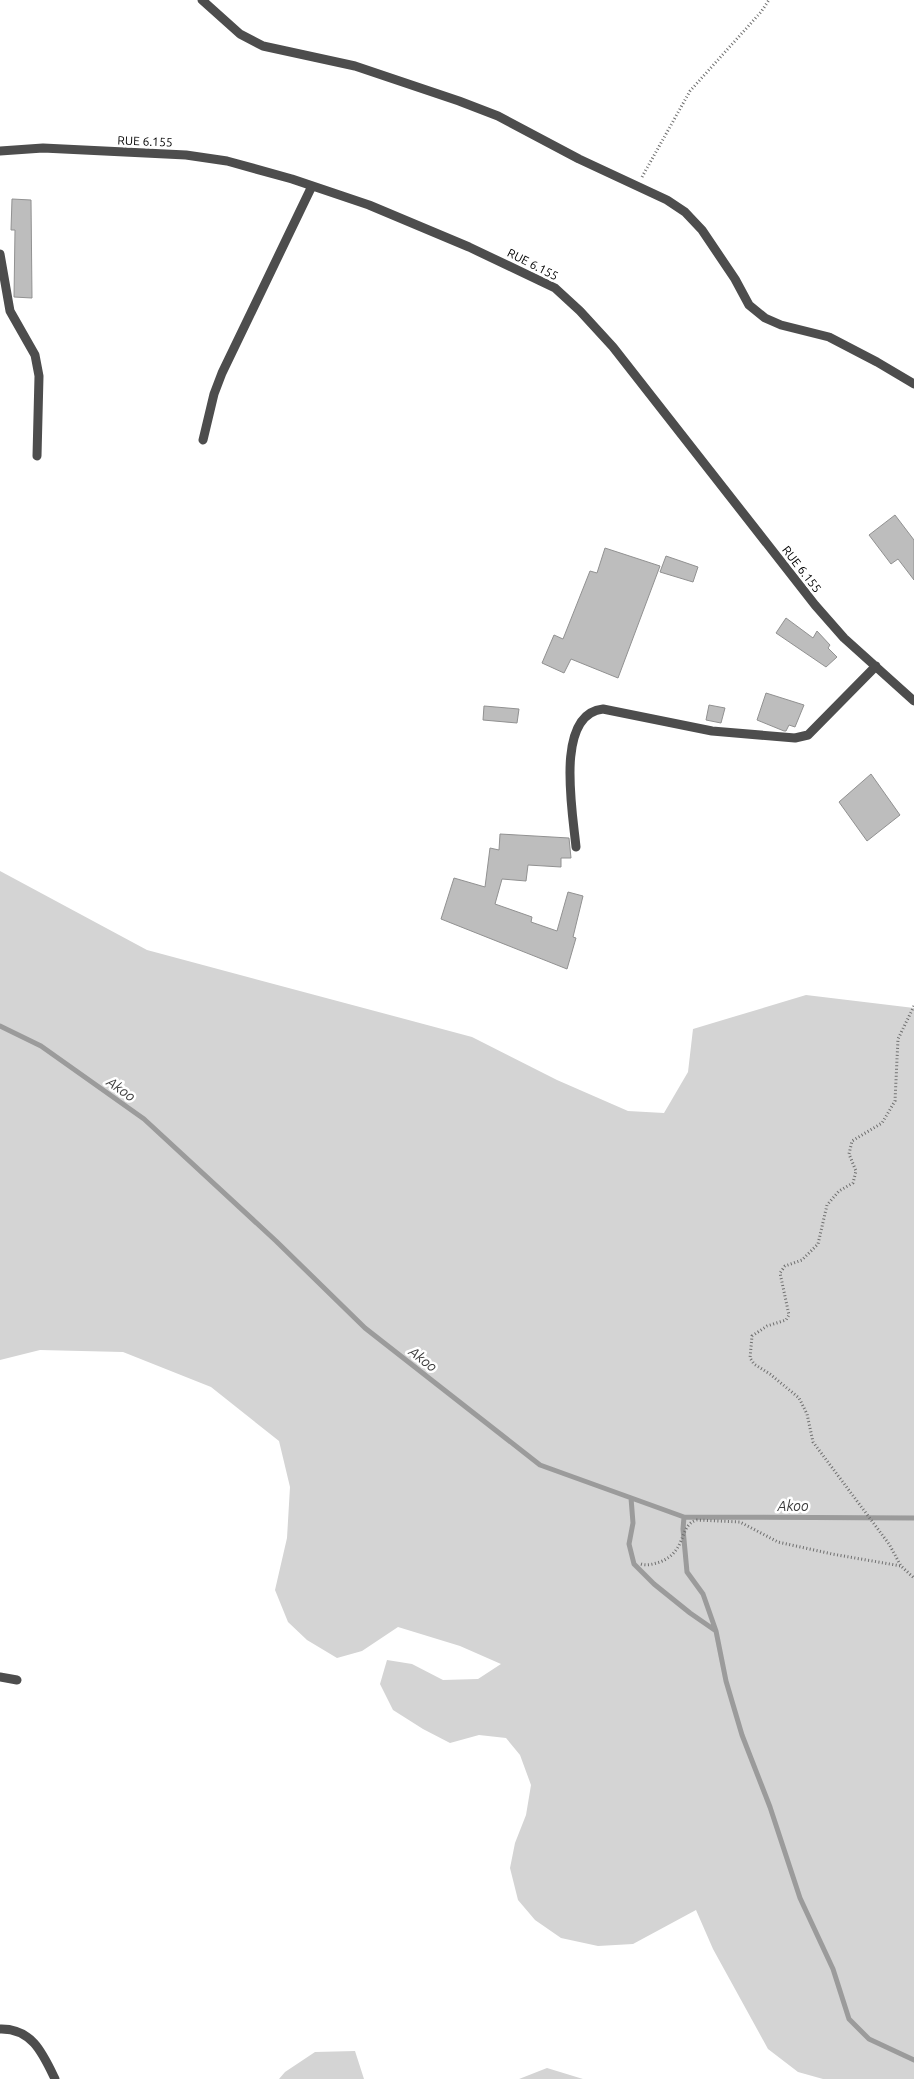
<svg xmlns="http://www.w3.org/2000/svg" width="914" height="2079" font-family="Ubuntu,sans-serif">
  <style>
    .green { fill: #d4d4d4 }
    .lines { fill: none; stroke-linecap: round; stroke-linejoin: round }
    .stream { stroke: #9b9b9b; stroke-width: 5 }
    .building { fill: #bdbdbd; stroke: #919191 }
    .path { stroke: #6f6f6f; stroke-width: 3; stroke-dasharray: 1 2.5; stroke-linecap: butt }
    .minor { stroke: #4d4d4d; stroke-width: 9 }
    .labels { text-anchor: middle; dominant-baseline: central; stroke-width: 5; stroke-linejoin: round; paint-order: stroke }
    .street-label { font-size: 12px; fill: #000; stroke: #fff }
    .water-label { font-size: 14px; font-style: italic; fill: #3c3c3c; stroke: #fff }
  </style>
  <rect width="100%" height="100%" fill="#fff"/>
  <path class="green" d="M0 871 147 950 472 1037 557 1080 628 1111 664 1113 688 1072 693 1029 806 995 914 1008V2079H823L798 2072 768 2049 713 1949 696 1910 633 1944 598 1946 561 1938 535 1920 518 1900 510 1868 515 1843 526 1815 531 1785 520 1755 506 1738 479 1735 450 1743 423 1729 393 1710 380 1684 387 1660 412 1664 443 1680 478 1679 501 1664 460 1646 398 1627 362 1651 337 1658 307 1640 288 1622 275 1590 287 1538 290 1487 279 1441 211 1387 123 1352 40 1350 0 1360Z
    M355 2051 364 2079H279L285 2072 315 2052Z
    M547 2068 583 2079H519Z"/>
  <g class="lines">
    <path class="stream" d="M0 1026 41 1046 144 1119 276 1241 365 1328 540 1465 684 1517 914 1518
      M631 1498 633 1523 629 1544 634 1564 654 1584 690 1613 716 1631 726 1681 742 1735 770 1807 800 1898 833 1969 849 2019 869 2039 914 2060
      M684 1517 683 1529 687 1572 703 1594 716 1631"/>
  </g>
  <path class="building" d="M12 199 31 200 32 298 14 297 15 230H11Z
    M895 515 914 540V580L898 559 891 564 869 535Z
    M605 548 660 566 618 678 571 659 564 673 542 663 554 635 563 639 590 571 597 573Z
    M666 556 698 567 693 582 660 572Z
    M786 618 813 638 817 631 830 645 828 648 837 657 826 667 776 633Z
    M766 693 804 705 795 727 789 725 786 731H784L757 720Z
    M709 705 725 708 721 723 706 720Z
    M484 706 519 709 517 723 483 720Z
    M871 774 900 815 867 841 839 802Z
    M500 834 569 838 571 858H561V867L528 865 526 881 502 879 495 904 532 917 531 922 557 931 568 892 583 896 573 937 576 938 567 969 441 919 454 878 485 887 490 848 499 850Z"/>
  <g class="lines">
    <path class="path" d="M642 177 690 91 761 12 769 0
      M914 1006 898 1039 895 1101 882 1123 852 1141 849 1154 856 1171 853 1183 839 1191 827 1205 818 1244 802 1260 785 1266 780 1273 789 1315 786 1320 767 1326 752 1336 750 1358 754 1364 770 1374 799 1398 807 1414 813 1442 889 1544 901 1566 914 1578
      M641 1564C647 1566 654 1564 660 1562 688 1551 678 1525 697 1520L740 1522 778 1542 832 1554 901 1566"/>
    <path class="minor" d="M202 0 240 34 263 46 355 66 459 101 498 116 579 159 667 200 685 212 702 230 735 279 749 305 765 318 781 325 829 337 877 362 914 384
      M0 151 43 148 186 155 227 161 292 179 369 205 469 247 555 288 580 311 613 347 815 605 844 638 914 701
      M0 254 10 311 35 355 39 376 37 456
      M203 440 214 394 222 373 312 186
      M576 847C573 814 554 714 603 709L712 731 795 738 808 735 876 666
      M0 1677 17 1680
      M0 2029C32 2028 43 2054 55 2079"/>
  </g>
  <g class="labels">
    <g class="street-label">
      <text transform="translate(145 141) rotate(2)">RUE 6.155</text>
      <text transform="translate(533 264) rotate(27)">RUE 6.155</text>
      <text transform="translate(802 569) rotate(52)">RUE 6.155</text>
    </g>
    <g class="water-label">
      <text transform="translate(121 1089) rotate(35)">Akoo</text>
      <text transform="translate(423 1359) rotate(38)">Akoo</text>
      <text x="793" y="1506">Akoo</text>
    </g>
  </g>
</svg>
